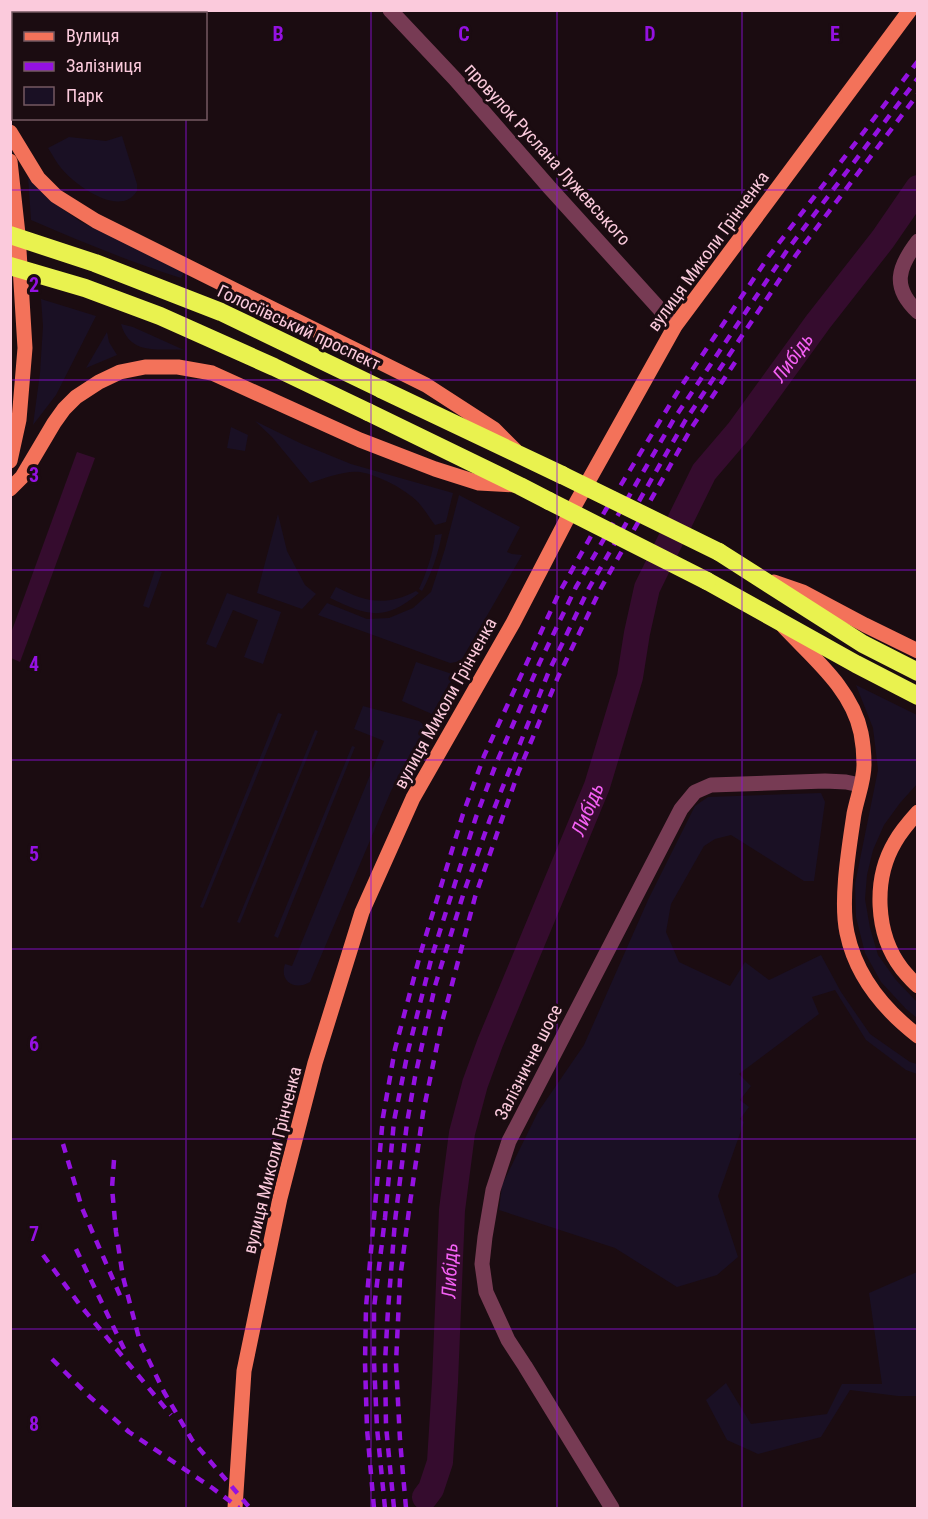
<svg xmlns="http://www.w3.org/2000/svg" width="928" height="1519" font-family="'Roboto Condensed',sans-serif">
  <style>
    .green { fill: #1a1024 }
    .water { fill: #350c2e }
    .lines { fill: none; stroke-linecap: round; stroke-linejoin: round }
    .river { stroke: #350c2e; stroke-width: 26 }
    .minor { stroke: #773b54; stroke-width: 15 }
    .major { stroke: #f3725a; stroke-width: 15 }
    .highway { stroke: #e9f24f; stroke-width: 18 }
    .rail { stroke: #9411e1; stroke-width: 4.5; stroke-dasharray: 9 8; stroke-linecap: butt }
    .highway-bridge { stroke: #e9f24f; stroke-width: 18 }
    .grid { fill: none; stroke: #9411e1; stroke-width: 1.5; stroke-opacity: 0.55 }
    .labels { text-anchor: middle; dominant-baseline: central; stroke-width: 6; stroke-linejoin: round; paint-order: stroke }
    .street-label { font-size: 18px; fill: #fbcadc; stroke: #1b0c11 }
    .water-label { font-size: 20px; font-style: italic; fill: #f360f3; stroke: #1b0c11 }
    .grid-label { font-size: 20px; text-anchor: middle; font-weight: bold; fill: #9411e1; stroke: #1b0c11; stroke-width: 6; stroke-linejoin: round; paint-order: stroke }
  </style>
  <rect width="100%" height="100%" fill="#1b0c11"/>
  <path class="green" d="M122 136 137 184V191C120 219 74 184 61 168 56 162 52 154 48 148L69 137 106 141Z
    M28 176 46 197 81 222 186 269 181 278C130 262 80 241 31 220Z
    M41 299 96 316 56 395 33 425 40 373 43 326Z
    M121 324 133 327 184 350C158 348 130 356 121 324Z
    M107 332 109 342 117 355 86 368Z
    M255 421 302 444 351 464 453 493 446 522 435 525C429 517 424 509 418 502 405 489 378 475 360 472 346 470 324 478 310 483L272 437Z
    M231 427 248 435 245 451 227 448Z
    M459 495 520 527 507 552 512 554 522 555 462 659 456 662 450 663 318 615 327 603 367 619 389 618 413 608 431 592 445 549Z
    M278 514 287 551 305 585 316 594 302 609 257 593Z
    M442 534C438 554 432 573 422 591L419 589C427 571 433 554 435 535Z
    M155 570 162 572 149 608 143 606Z
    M336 587C366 602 385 607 416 591L419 593C384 622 368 616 330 598Z
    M227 593 281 612 263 664 244 657 258 620 233 610 216 648 206 644Z
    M416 662 455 675 432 714 402 701Z
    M856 685 917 715V784L900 803 884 825 873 850 867 875 865 899 870 928 878 955 896 980 917 1002V1018L906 1009 881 982 865 953 856 917 855 884 878 770 873 728Z
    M363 706 419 721 426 727 391 791 310 982C295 991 279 982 285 964L292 966 384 741 354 729Z
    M278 713 282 714 203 908 200 907Z
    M315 730 318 731 240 923 237 922Z
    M352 746 355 747 278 938 274 936Z
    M821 793 825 802 814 881H804L731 835 715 839 704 846 671 904 666 932 679 962 730 986 745 962 769 980 821 955 841 992 870 1034 910 1062 917 1064V1074L906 1070 866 1040 835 990 812 997 819 1014 739 1074 751 1086 740 1100 749 1107 740 1119 744 1122 718 1196 738 1257 717 1275 677 1287 615 1248 499 1210 502 1185 538 1112 584 1045 648 900 695 806 708 797Z
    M917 1272V1396H898L850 1390 821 1437 758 1454 727 1440 706 1400 726 1383 751 1424 827 1414 842 1384H882L869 1293Z"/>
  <path class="water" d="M77 452 95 458 20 662 11 658V633Z"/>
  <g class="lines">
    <path class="river" id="s1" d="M425 1497 431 1489 440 1462 445 1382 452 1210 462 1133 475 1084 490 1043 597 786 630 677 637 633 647 588 704 472 739 431 818 322 883 239 918 188"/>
    <path class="minor" d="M390 10 455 79 549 187 675 326
      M39 14 49 10
      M10 22H14
      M918 241C898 267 891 287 918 312
      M612 1508 525 1366 508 1340 486 1292 482 1264 485 1237 493 1190 509 1141 681 809 695 792 711 785 825 781 846 782 860 785"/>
    <path class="major" d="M10 132 38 178 56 196 96 221 426 385 494 429 515 450
      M10 161 18 234 25 348 19 420 10 461
      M10 489 22 477 54 423 64 409 76 397 99 382 120 372 145 367H178L212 373 360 440 435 469 479 483 515 485
      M774 582 803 592 865 625 918 651
      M784 627C813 658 852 689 861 733 863 743 864 755 864 765 864 781 857 798 854 814 849 848 840 900 847 933 856 976 883 1009 918 1036
      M918 812C909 822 901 831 895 842 873 879 875 934 902 969 907 975 912 981 918 986
      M235 1508 244 1371 280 1198 315 1063 362 912 413 798 513 623 566 521 675 326 910 10"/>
    <path class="highway" d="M381 389 562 475
      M368 412 520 486 549 501
      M719 552 863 644 918 672
      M707 581 856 664 918 696"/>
    <path class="rail" d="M63 1144 82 1208 122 1300
      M114 1160 112 1188 116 1232 123 1277 140 1342 164 1392 192 1440 250 1508
      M76 1249 126 1353
      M43 1255 80 1305 171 1415
      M52 1359 90 1397 129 1432 211 1487 239 1508
      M374 1508 367 1429 365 1363 366 1307 383 1117 395 1049 420 955 463 814 484 756 558 595 605 511 680 388 769 256 918 61
      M385 1508 377 1428 374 1362V1308L385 1218 394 1121 408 1051 432 956 476 817 496 764 539 664 576 587 674 419 788 249 918 78
      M394 1508 386 1426 385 1362 388 1310 395 1221 407 1123 415 1077 435 986 464 892 490 819 549 671 589 588 685 421 796 255 918 94
      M406 1508 400 1440 396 1363 400 1279 409 1210 423 1113 441 1026 475 897 518 773 558 677 601 588 692 427 736 361"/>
    <path class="highway-bridge" d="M10 235 95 263 221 312 381 389
      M10 266 85 288 160 316 274 367 368 412
      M562 475 719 552
      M549 501 707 581"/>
  </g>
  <path class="grid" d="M186 10V14M371 10V1508M557 10V1508M742 10V1508M186 118V1508M10 190H918M10 380H918M10 570H918M10 760H918M10 949H918M10 1139H918M10 1329H918"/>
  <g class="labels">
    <g class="street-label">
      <text transform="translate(548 154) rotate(48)">провулок Руслана Лужевського</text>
      <text transform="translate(708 251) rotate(-54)">вулиця Миколи Грінченка</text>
      <text transform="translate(299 327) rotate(25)">Голосіївський проспект</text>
      <text transform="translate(445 703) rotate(-61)">вулиця Миколи Грінченка</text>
      <text transform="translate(528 1062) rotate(-63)">Залізничне шосе</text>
      <text transform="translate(272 1160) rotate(-76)">вулиця Миколи Грінченка</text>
    </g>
    <g class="water-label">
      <text stroke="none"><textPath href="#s1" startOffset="1220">Либідь</textPath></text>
      <text stroke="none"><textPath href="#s1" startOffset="716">Либідь</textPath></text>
      <text stroke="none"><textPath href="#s1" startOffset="230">Либідь</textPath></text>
    </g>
  </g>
  <g class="grid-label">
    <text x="278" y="41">B</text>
    <text x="464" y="41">C</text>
    <text x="650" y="41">D</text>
    <text x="835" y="41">E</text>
    <text x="34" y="292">2</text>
    <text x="34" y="482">3</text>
    <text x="34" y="671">4</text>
    <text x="34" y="861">5</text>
    <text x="34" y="1051">6</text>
    <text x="34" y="1241">7</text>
    <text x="34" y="1431">8</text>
  </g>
  <rect width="928" height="1519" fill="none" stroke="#fbcadc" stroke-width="24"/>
  <rect x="12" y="12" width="195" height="108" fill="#1b0c11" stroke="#755862" stroke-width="1.5"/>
  <rect x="24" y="32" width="30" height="9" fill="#f3725a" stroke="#755862" stroke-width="1.5"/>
  <text x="66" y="42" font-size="18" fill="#fbcadc">Вулиця</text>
  <rect x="24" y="62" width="30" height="9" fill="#9411e1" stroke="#755862" stroke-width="1.5"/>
  <text x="66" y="72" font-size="18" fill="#fbcadc">Залізниця</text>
  <rect x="24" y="87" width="30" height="18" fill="#1a1024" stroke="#755862" stroke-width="1.5"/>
  <text x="66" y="102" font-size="18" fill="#fbcadc">Парк</text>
</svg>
